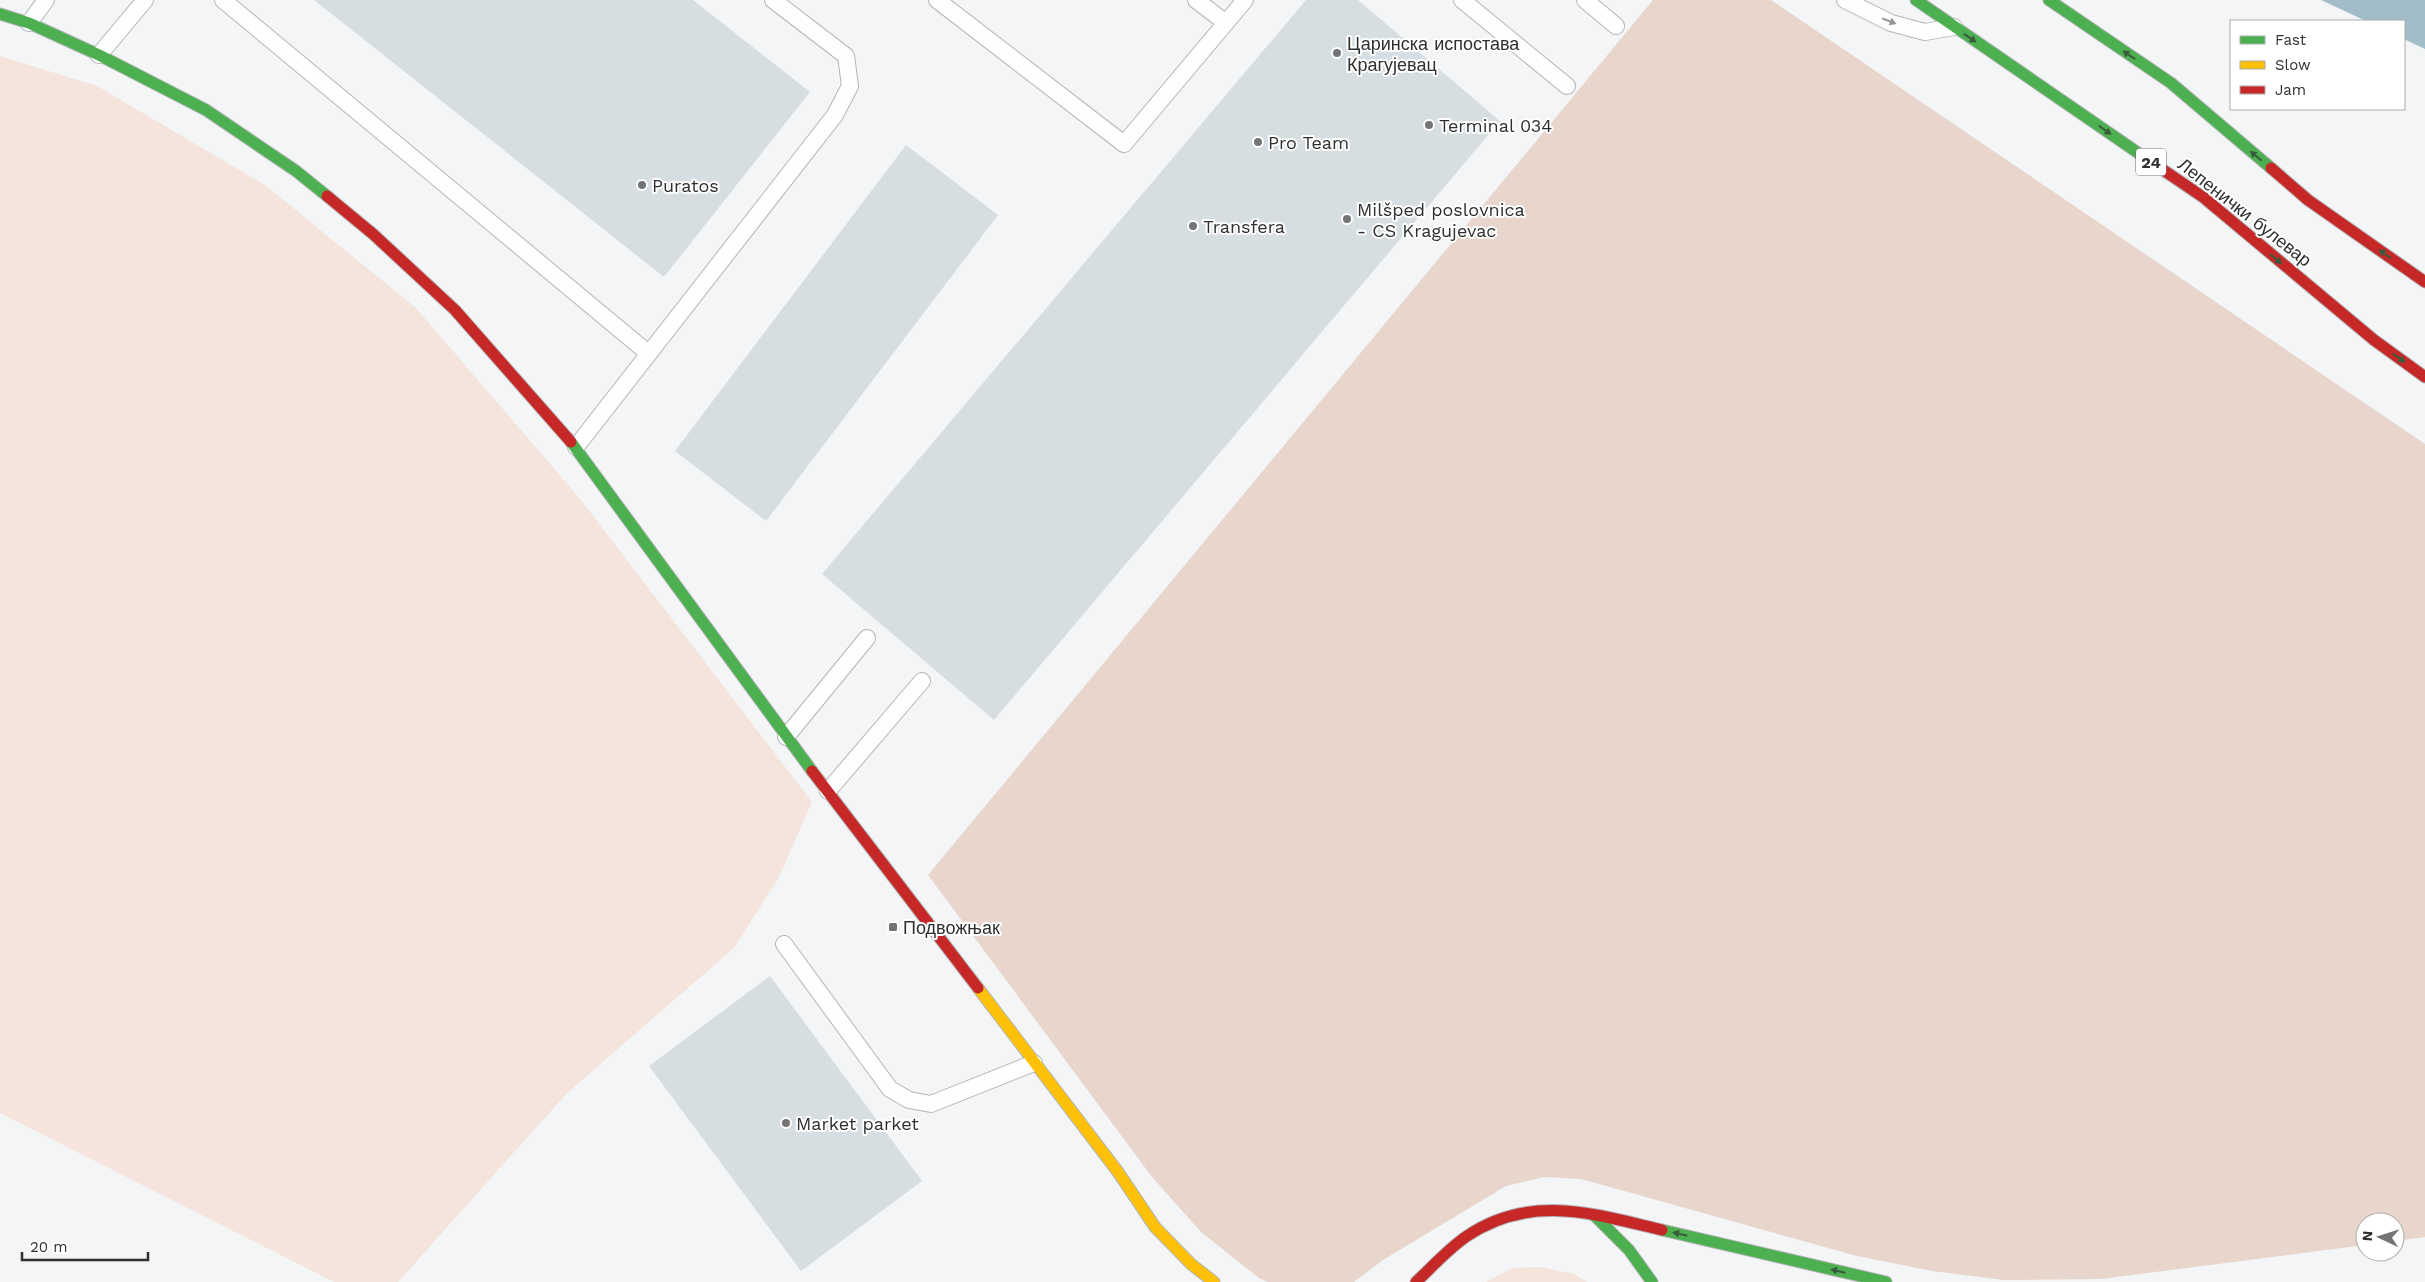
<svg xmlns="http://www.w3.org/2000/svg" width="2425" height="1282" font-family="'Work Sans',sans-serif">
  <style>
    .green { fill: #f5e4dc }
    .forest { fill: #e8d6cd }
    .water { fill: #a2bcc8 }
    .building { fill: #d6dee2 }
    .lines { fill: none; stroke-linecap: round; stroke-linejoin: round }
    .lane-casing { stroke: #b4b5b6; stroke-width: 18 }
    .fast-casing { stroke: #b4b5b6; stroke-width: 13 }
    .slow-casing { stroke: #b4b5b6; stroke-width: 13 }
    .jam-casing { stroke: #b4b5b6; stroke-width: 13 }
    .lane { stroke: #fdfefe; stroke-width: 16 }
    .fast { stroke: #4caf50; stroke-width: 11 }
    .slow { stroke: #ffc107; stroke-width: 11 }
    .jam { stroke: #c62828; stroke-width: 11 }
    .oneway { fill: #969696 }
    .oneway2 { fill: #385c3b }
    .poi-dot { fill: #737475; stroke: #fff; stroke-width: 2 }
    .labels { text-anchor: middle; dominant-baseline: central; stroke-width: 4; stroke-linejoin: round; paint-order: stroke }
    .shield { fill: #fff; stroke: #6d6d6d; stroke-width: 1 }
    .shield-label { font-size: 16px; font-weight: bold; fill: #2e2f2f }
    .poi-label { font-size: 18px; fill: #2e2f2f; stroke: #fff; text-anchor: start }
    .street-label { font-size: 18px; fill: #2e2f2f; stroke: #fff }
  </style>
  <rect width="100%" height="100%" fill="#f3f5f6"/>
  <path class="green" d="M0 56 97 86 265 185 416 308 581 500 812 802 779 877 734 948 567 1093 398 1282H334L0 1113Z
    M1541 1267 1574 1274 1587 1282H1486L1512 1268Z"/>
  <path class="forest" d="M1653 0H1771L2425 444V1237L2395 1241V1222H2365V1245L2101 1279 2004 1280 1932 1271 1857 1256 1581 1179 1544 1177 1506 1186 1383 1260 1354 1282H1268L1259 1278 1201 1232 1152 1177 928 875Z"/>
  <path class="water" d="M2321 0H2425V49L2404 39V21H2366Z"/>
  <path class="building" d="M314 0H693L810 92 664 277Z
    M1306 0H1358L1500 121 994 720 822 574Z
    M906 145 998 215 766 521 675 451Z
    M770 976 922 1181 801 1271 649 1066Z"/>
  <g class="lines">
    <g class="lane-casing">
      <path id="lane" d="M223 0 648 353
        M937 0 1124 144 1245 0
        M1196 0 1226 23
        M1462 0 1567 86
        M1585 0 1616 26
        M1845 0 1891 23 1925 32 1954 27
        M29 23 46 0
        M99 55 145 0
        M576 447 835 115 850 86 846 56 773 0
        M786 737 867 638
        M828 791 922 681
        M784 944 890 1089 909 1100 931 1104 1034 1063"/>
    </g>
    <g class="fast-casing">
      <path id="fast" d="M1916 0 2147 159
        M2049 0 2171 83 2271 168
        M0 14 29 23 99 55 206 110 296 171 327 196
        M571 442 812 771
        M1594 1215 1629 1250 1652 1282
        M1662 1230 1886 1282"/>
    </g>
    <g class="slow-casing">
      <path id="slow" d="M978 988 1118 1172 1155 1227 1191 1264 1214 1282"/>
    </g>
    <g class="jam-casing">
      <path id="jam" d="M2147 159 2203 197 2374 340 2425 377
        M2271 168 2308 200 2425 282
        M327 196 373 234 455 310 571 442
        M812 771 978 988
        M1416 1282C1433 1266 1448 1249 1467 1236 1531 1193 1594 1214 1662 1230"/>
    </g>
    <use href="#lane" class="lane"/>
    <use href="#fast" class="fast"/>
    <use href="#slow" class="slow"/>
    <use href="#jam" class="jam"/>
  </g>
  <defs><path id="oneway-solid" d="M-6-.8H1V-3.2L6.5 0L1 3.2V.8H-6Z" transform="scale(1.25)"/></defs>
  <use class="oneway" href="#oneway-solid" transform="translate(1889 21) rotate(21)"/>
  <g class="oneway2">
    <use href="#oneway-solid" transform="translate(1970 38) rotate(34)"/>
    <use href="#oneway-solid" transform="translate(2129 55) rotate(-146)"/>
    <use href="#oneway-solid" transform="translate(2105 130) rotate(35)"/>
    <use href="#oneway-solid" transform="translate(2256 156) rotate(-140)"/>
    <use href="#oneway-solid" transform="translate(2385 254) rotate(-145)"/>
    <use href="#oneway-solid" transform="translate(2276 259) rotate(40)"/>
    <use href="#oneway-solid" transform="translate(2399 358) rotate(36)"/>
    <use href="#oneway-solid" transform="translate(1680 1234) rotate(-167)"/>
    <use href="#oneway-solid" transform="translate(1838 1271) rotate(-167)"/>
  </g>
  <g class="poi-dot">
    <circle cx="1337" cy="53" r="5"/>
    <circle cx="1429" cy="125" r="5"/>
    <circle cx="1258" cy="142" r="5"/>
    <circle cx="642" cy="185" r="5"/>
    <circle cx="1347" cy="219" r="5"/>
    <circle cx="1193" cy="226" r="5"/>
    <rect x="888" y="922" width="10" height="10" rx="2.5"/>
    <circle cx="786" cy="1123" r="5"/>
  </g>
  <g class="labels">
    <rect class="shield" x="2136" y="148.5" width="30" height="27" rx="4"/>
    <g class="shield-label">
      <text x="2151" y="162">24</text>
    </g>
    <g class="poi-label">
      <text x="1347" y="43">Царинска испостава<tspan x="1347" dy="21">Крагујевац</tspan></text>
      <text x="1439" y="125">Terminal 034</text>
      <text x="1268" y="142">Pro Team</text>
      <text x="652" y="185">Puratos</text>
      <text x="1357" y="209">Milšped poslovnica<tspan x="1357" dy="21">- CS Kragujevac</tspan></text>
      <text x="1203" y="226">Transfera</text>
      <text x="903" y="927">Подвожњак</text>
      <text x="796" y="1123">Market parket</text>
    </g>
    <g class="street-label">
      <text transform="translate(2245 212) rotate(38)">Лепенички булевар</text>
    </g>
  </g>
  <rect x="2230" y="20" width="175" height="90" fill="#ffffff" stroke="#abacac"/>
  <rect x="2240" y="36" width="25" height="8" fill="#4caf50" stroke="#abacac"/>
  <text x="2275" y="45" font-size="15" fill="#2e2f2f">Fast</text>
  <rect x="2240" y="61" width="25" height="8" fill="#ffc107" stroke="#abacac"/>
  <text x="2275" y="70" font-size="15" fill="#2e2f2f">Slow</text>
  <rect x="2240" y="86" width="25" height="8" fill="#c62828" stroke="#abacac"/>
  <text x="2275" y="95" font-size="15" fill="#2e2f2f">Jam</text>
  <g transform="translate(2380 1237) rotate(274)"><circle r="24" fill="#ffffff" stroke="#abacac"/>
  <path d="M0-4L9 19L0 12L-9 19Z" fill="#737475"/>
  <text y="-8" font-size="14" font-weight="bold" text-anchor="middle" fill="#2e2f2f">N</text>
  </g>
  <path d="M22 1252v8h126v-8" fill="none" stroke="#2e2f2f" stroke-width="2.5"/>
  <text x="30" y="1252" font-size="15" fill="#2e2f2f" stroke="#ffffff" stroke-width="4" paint-order="stroke">20 m</text>
</svg>
